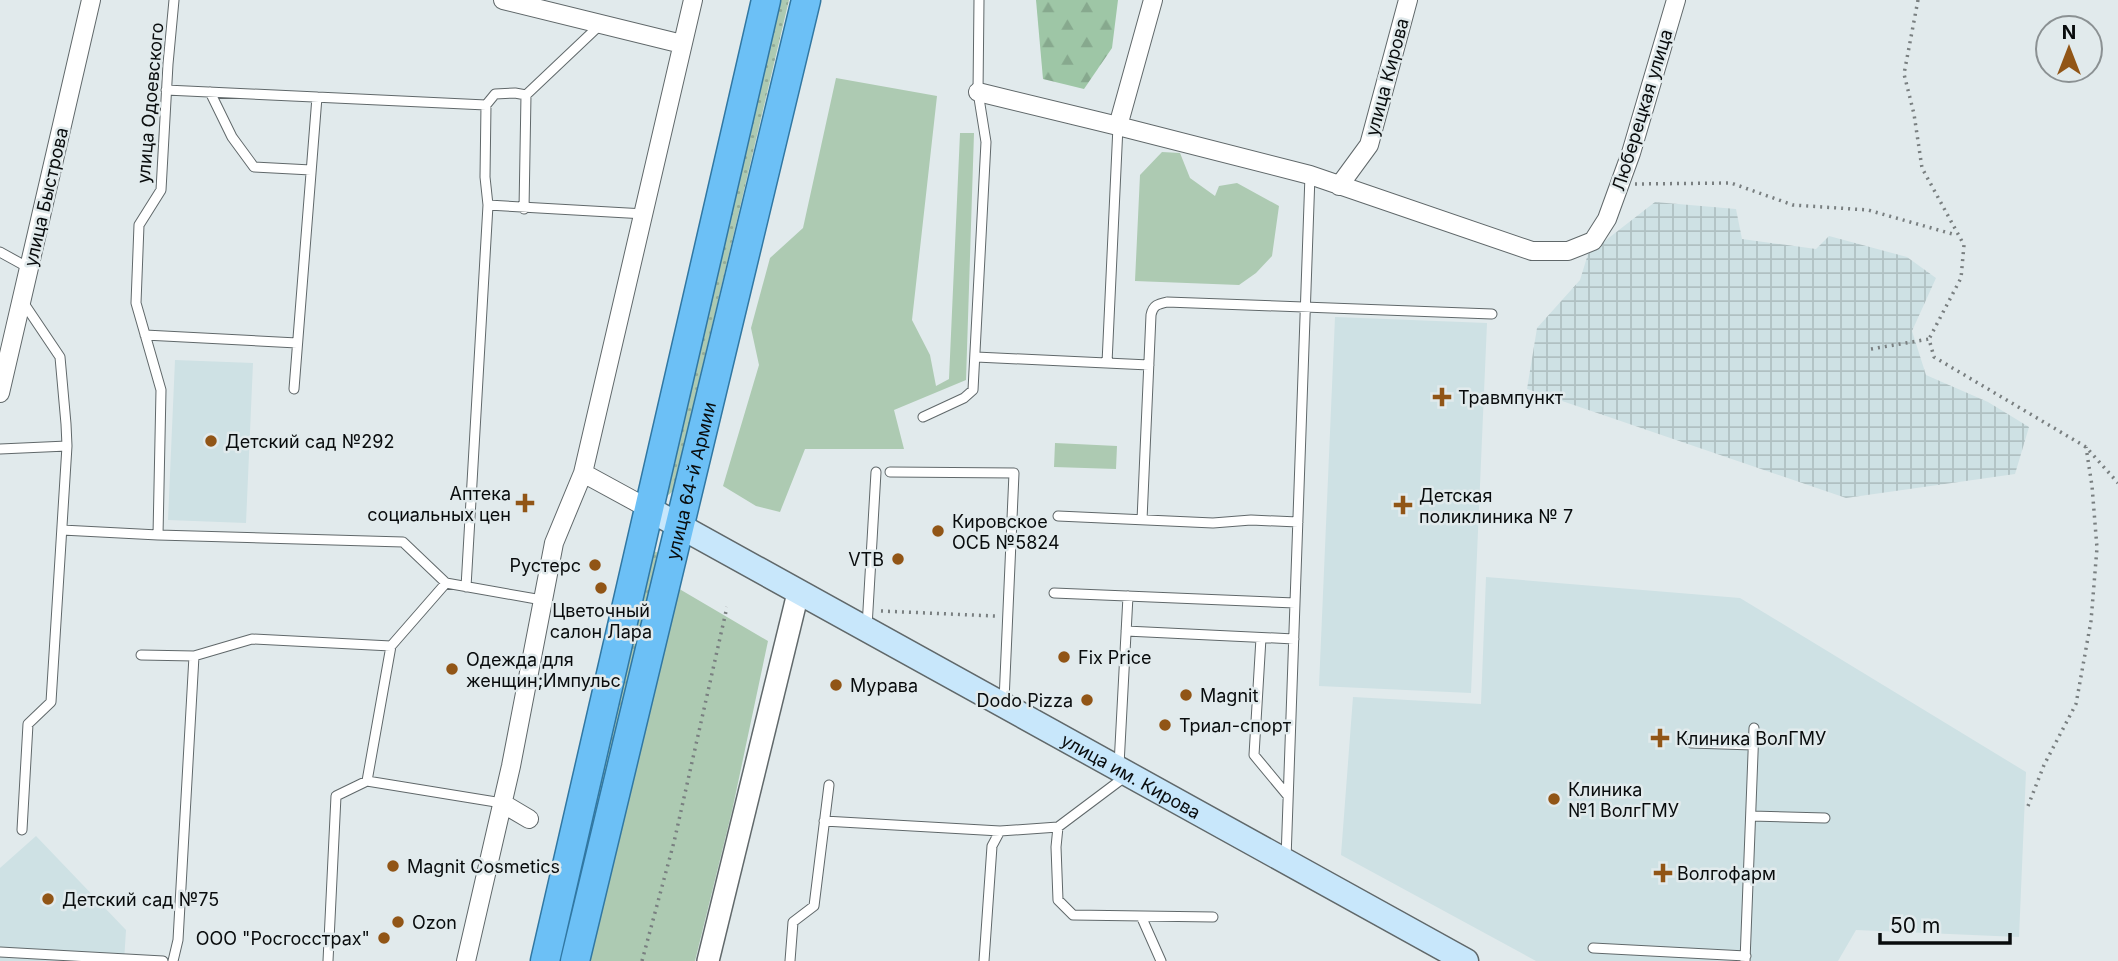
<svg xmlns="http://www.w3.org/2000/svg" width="2118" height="961" font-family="Inter,sans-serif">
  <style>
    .built { fill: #cee1e4 }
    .industrial { fill: url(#industrial-grid) }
    .grass { fill: url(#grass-dots) }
    .forest { fill: url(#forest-firs) }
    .park { fill: #adcab2 }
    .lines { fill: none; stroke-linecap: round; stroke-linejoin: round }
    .service-casing { stroke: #60686a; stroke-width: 11 }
    .minor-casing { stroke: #60686a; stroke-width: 20 }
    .tertiary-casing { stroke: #60686a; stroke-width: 24 }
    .secondary-casing { stroke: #60686a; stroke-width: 27 }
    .trunk-casing { stroke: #3177a2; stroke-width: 31 }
    .path { stroke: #797f80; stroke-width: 3.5; stroke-dasharray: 2 5; stroke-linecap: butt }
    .service { stroke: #fff; stroke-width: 9 }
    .minor { stroke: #fff; stroke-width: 18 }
    .tertiary { stroke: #fff; stroke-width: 21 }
    .secondary { stroke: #c8e7fb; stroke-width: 24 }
    .trunk { stroke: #6cc0f6; stroke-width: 28 }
    .poi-dot { fill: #915516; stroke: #e1eaec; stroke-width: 2.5 }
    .labels { text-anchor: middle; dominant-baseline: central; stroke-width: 5; stroke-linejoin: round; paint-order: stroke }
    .street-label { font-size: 18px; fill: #090c0d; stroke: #e1eaec }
    .poi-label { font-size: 18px; fill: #090c0d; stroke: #e1eaec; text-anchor: start }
  </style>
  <defs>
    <pattern id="industrial-grid" width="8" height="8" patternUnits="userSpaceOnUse" patternTransform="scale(1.75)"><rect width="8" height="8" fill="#cee1e4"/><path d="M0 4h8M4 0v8" fill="none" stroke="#b0c0c2"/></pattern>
    <pattern id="grass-dots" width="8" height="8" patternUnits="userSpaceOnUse" patternTransform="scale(1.75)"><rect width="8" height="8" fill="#adcab2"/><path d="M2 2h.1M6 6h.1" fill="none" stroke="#94ac98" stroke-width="1.8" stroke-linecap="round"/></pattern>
    <pattern id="forest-firs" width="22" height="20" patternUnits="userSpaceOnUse" patternTransform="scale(1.75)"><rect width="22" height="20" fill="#9ec6a6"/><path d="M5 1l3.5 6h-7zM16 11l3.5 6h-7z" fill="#87a98e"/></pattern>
  </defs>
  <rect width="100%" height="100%" fill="#e1eaec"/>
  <path class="built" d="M1335 317 1487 323 1471 693 1319 686Z
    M175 360 253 363 246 523 168 520Z
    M1486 577 1740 598 2026 772 2019 937 1856 930 1838 961H1536L1341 855 1353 697 1481 704Z
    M36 836 126 930 124 961H0V868Z"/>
  <path class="industrial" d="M1655 202 1736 209 1742 239 1816 249 1829 236 1907 257 1936 278 1912 331 1926 375 1988 402 2029 427 2015 474 1846 498 1527 389 1537 328 1580 280 1588 254Z"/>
  <path class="grass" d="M777 0H789L673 491 666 497 661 489Z
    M651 550 659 553 566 961H553Z"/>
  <path class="forest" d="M1036 0H1118L1112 48 1084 89 1043 79Z"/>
  <path class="park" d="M836 78 937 96 912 320 930 355 936 386 949 379 960 133H974L966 380 894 410 904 449H805L780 512 756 506 723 486 759 365 751 328 770 258 803 228Z
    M1162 152 1180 153 1190 178 1215 196 1219 186 1237 183 1279 206 1272 256 1256 273 1239 285 1135 281 1140 175Z
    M1055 443 1117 446 1116 469 1054 467Z
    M676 587 768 641 732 811 695 961H589Z"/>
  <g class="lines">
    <g class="service-casing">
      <path id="service" d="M166 90 486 105 485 177 488 205 645 214
        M210 92 232 137 254 167 311 170
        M526 95 601 24
        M486 105 495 94 515 93 526 95 524 209
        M0 252 29 268
        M145 335 297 343
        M976 357 1149 365
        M1107 363 1118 126
        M294 389 317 97
        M923 417 964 398 973 390 986 142 978 92 979 0
        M0 449 67 446
        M890 472 1014 473 1004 701
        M1058 516 1213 523 1251 520 1298 522
        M1142 520 1151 315C1153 305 1158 304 1167 302L1492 314
        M62 530 158 535 403 542 446 583
        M158 535 161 390 136 303 139 225 161 190 168 64 174 0
        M466 587 488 205
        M1054 593 1295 603
        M867 627 876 472
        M1126 631 1294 639
        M1261 638 1254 755 1288 796
        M141 655 194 656 252 639 391 646
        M1691 743 1753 745
        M1119 765 1128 596
        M502 803 367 781 391 646 446 583 542 600
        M1751 816 1825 818
        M824 821 1000 831 1058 827 1126 776
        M1058 827 1056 847 1058 900 1073 915 1213 917
        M22 830 28 724 51 702 67 446 66 424 60 357 23 302
        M1286 859 1310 175
        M1141 916 1161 961
        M1593 948 1746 956
        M0 952 163 961
        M173 961 178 940 194 656
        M328 961 336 796 367 781
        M790 961 793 922 814 906 829 785
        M984 961 992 846 1000 831
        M1745 961 1754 728"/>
    </g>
    <g class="minor-casing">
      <path id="minor" d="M503 0 682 44
        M978 92 1118 126 1310 175 1532 251H1568L1593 241 1607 219 1631 153 1676 0
        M1118 126 1153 0
        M1339 186 1369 145 1408 0
        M0 393 91 0
        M583 473 693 0
        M502 803 529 819
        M466 961 511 766 554 543 583 473 649 509"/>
    </g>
    <g class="tertiary-casing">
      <path id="tertiary" d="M708 961 798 593"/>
    </g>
    <g class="secondary-casing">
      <g id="secondary">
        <path id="s1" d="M649 509 1466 961"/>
      </g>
    </g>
    <g class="trunk-casing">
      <g id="trunk">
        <path d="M545 961 766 0"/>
        <path id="s2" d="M575 961 806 0"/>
      </g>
    </g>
    <path class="path" d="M1918 0 1904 74 1914 114 1922 168 1964 245 1961 278 1929 339
      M1635 184 1731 183 1793 205 1868 210 1956 235
      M1871 349 1929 339 1934 357 2086 447 2118 483
      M881 611 995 616
      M2028 806 2044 765 2076 704 2091 621 2097 548 2092 486 2086 447
      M642 961 674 842 727 607"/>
    <use href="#service" class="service"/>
    <use href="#minor" class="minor"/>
    <use href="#tertiary" class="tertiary"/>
    <use href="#secondary" class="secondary"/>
    <use href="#trunk" class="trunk"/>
  </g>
  <g class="poi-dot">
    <path d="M1438.5 386.5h7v7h7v7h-7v7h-7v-7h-7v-7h7z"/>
    <circle cx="211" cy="441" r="7"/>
    <path d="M521.5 492.5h7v7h7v7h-7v7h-7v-7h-7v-7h7z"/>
    <path d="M1399.5 494.5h7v7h7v7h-7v7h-7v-7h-7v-7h7z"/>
    <circle cx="938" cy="531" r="7"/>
    <circle cx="898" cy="559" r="7"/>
    <circle cx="595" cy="565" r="7"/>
    <circle cx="601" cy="588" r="7"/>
    <circle cx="1064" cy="657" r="7"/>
    <circle cx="452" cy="669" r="7"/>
    <circle cx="836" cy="685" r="7"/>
    <circle cx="1186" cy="695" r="7"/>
    <circle cx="1087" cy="700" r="7"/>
    <circle cx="1165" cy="725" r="7"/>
    <path d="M1656.5 727.5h7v7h7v7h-7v7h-7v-7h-7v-7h7z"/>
    <circle cx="1554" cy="799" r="7"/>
    <circle cx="393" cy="866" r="7"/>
    <path d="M1659.5 862.5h7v7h7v7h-7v7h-7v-7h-7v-7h7z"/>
    <circle cx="48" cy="899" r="7"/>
    <circle cx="398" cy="922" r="7"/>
    <circle cx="384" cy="938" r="7"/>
  </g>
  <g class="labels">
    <g class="street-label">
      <text transform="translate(1387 77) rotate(-75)">улица Кирова</text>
      <text transform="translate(150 103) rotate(-85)">улица Одоевского</text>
      <text transform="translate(1642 110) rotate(-73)">Люберецкая улица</text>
      <text transform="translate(46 197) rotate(-77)">улица Быстрова</text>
      <text stroke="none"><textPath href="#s2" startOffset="494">улица 64-й Армии</textPath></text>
      <text stroke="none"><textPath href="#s1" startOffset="551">улица им. Кирова</textPath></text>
    </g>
    <g class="poi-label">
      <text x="1458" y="397">Травмпункт</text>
      <text x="225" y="441">Детский сад №292</text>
      <text x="511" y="493" text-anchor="end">Аптека<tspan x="511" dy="21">социальных цен</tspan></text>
      <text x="1419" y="495">Детская<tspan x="1419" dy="21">поликлиника № 7</tspan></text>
      <text x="952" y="521">Кировское<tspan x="952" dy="21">ОСБ №5824</tspan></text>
      <text x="884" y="559" text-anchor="end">VTB</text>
      <text x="581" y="565" text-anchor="end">Рустерс</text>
      <text x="601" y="610" text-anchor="middle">Цветочный<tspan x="601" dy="21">салон Лара</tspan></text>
      <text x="1078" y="657">Fix Price</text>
      <text x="466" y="659">Одежда для<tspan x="466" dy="21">женщин;Импульс</tspan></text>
      <text x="850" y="685">Мурава</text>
      <text x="1200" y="695">Magnit</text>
      <text x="1073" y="700" text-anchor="end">Dodo Pizza</text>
      <text x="1179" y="725">Триал-спорт</text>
      <text x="1676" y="738">Клиника ВолГМУ</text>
      <text x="1568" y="789">Клиника<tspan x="1568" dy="21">№1 ВолгГМУ</tspan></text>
      <text x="407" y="866">Magnit Cosmetics</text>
      <text x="1677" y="873">Волгофарм</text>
      <text x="62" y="899">Детский сад №75</text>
      <text x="412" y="922">Ozon</text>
      <text x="370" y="938" text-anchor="end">ООО "Росгосстрах"</text>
    </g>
  </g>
  <g transform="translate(2069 49)"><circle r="33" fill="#e1eaec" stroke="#8b9193" stroke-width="2"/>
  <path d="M0-5L12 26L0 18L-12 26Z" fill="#915516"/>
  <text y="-10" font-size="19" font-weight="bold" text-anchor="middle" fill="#090c0d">N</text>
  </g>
  <path d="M1880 933v10h130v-10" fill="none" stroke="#090c0d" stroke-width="3.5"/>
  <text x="1890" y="933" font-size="21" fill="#090c0d" stroke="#e1eaec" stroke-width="5" paint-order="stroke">50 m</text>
</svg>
